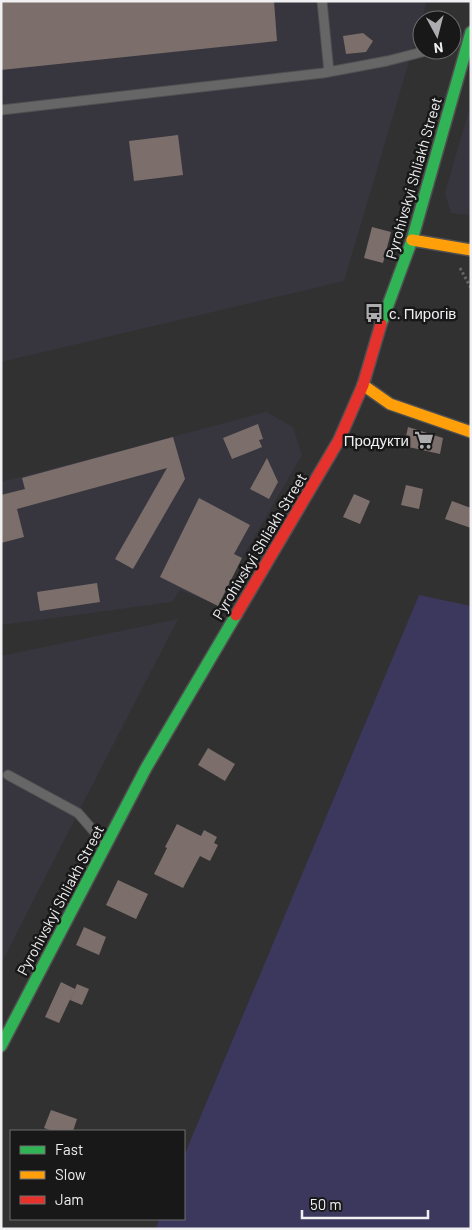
<svg xmlns="http://www.w3.org/2000/svg" width="472" height="1230" font-family="Barlow,sans-serif">
  <style>
    .built { fill: #37363e }
    .green { fill: #3c375c }
    .building { fill: #7c6f6b }
    .lines { fill: none; stroke-linecap: round; stroke-linejoin: round }
    .lane-casing { stroke: #504f51; stroke-width: 11 }
    .fast-casing { stroke: #504f51; stroke-width: 14 }
    .slow-casing { stroke: #504f51; stroke-width: 14 }
    .jam-casing { stroke: #504f51; stroke-width: 14 }
    .path { stroke: #656465; stroke-width: 3; stroke-dasharray: 2.5 2.5; stroke-linecap: butt }
    .lane { stroke: #676666; stroke-width: 9 }
    .fast { stroke: #30b455; stroke-width: 11 }
    .slow { stroke: #ff9f0a; stroke-width: 11 }
    .jam { stroke: #e5322d; stroke-width: 11 }
    .labels { text-anchor: middle; dominant-baseline: central; stroke-width: 5; stroke-linejoin: round; paint-order: stroke }
    .street-label { font-size: 15px; fill: #f0eff1; stroke: #181819 }
    .poi-label { font-size: 15px; fill: #f0eff1; stroke: #181819; text-anchor: start }
  </style>
  <rect width="100%" height="100%" fill="#313132"/>
  <path class="built" d="M1 1H427L344 281 1 362Z
    M471 103V215L451 213 445 193Z
    M266 412 293 427 302 455 242 558 218 605 180 590 172 602 1 625V482Z
    M178 619 78 813 1 964V656Z"/>
  <path class="green" d="M419 595 471 606V1229H156L159 1219H184V1156Z"/>
  <path class="building" d="M1 1H274L277 41 1 70Z
    M363 33 373 41 366 52 346 54 343 36Z
    M178 135 183 175 134 181 129 141Z
    M372 227 391 232 383 263 364 258Z
    M258 424 263 439 259 440 262 447 232 459 223 438Z
    M408 427 443 438 440 454 404 446Z
    M173 437 185 479 133 569 115 559 167 468 17 509 24 537 1 543V495L25 489 22 478Z
    M267 458 278 482 269 499 250 489Z
    M406 485 423 489 419 509 401 505Z
    M354 494 370 501 360 524 343 517Z
    M199 498 250 525 234 554 242 558 218 606 160 577Z
    M452 501 471 508V528L445 519Z
    M97 583 100 602 40 611 37 592Z
    M208 748 235 764 225 781 198 765Z
    M177 824 201 836 204 830 217 837 214 843 218 845 210 861 200 856 183 888 154 874 167 848 165 847Z
    M118 880 148 894 136 919 106 905Z
    M84 927 106 937 99 955 76 945Z
    M61 982 75 989 77 984 89 989 82 1005 70 1000 75 989 59 1023 45 1017Z
    M51 1110 77 1119 73 1131H53L44 1128Z"/>
  <g class="lines">
    <g class="lane-casing">
      <path id="lane" d="M322 1 329 72
        M1 110 323 73 387 61 430 50
        M8 775 78 813 104 843"/>
    </g>
    <g class="fast-casing">
      <path id="fast" d="M381 324 412 240 471 32
        M1 1046 146 768 236 615"/>
    </g>
    <g class="slow-casing">
      <path id="slow" d="M412 240 471 250
        M363 385 390 404 471 432"/>
    </g>
    <g class="jam-casing">
      <path id="jam" d="M236 615 339 440 363 385 381 324"/>
    </g>
    <path class="path" d="M460 268 471 288"/>
    <use href="#lane" class="lane"/>
    <use href="#fast" class="fast"/>
    <use href="#slow" class="slow"/>
    <use href="#jam" class="jam"/>
  </g>
  <defs>
    <g id="bus-bare" transform="scale(1.5)"><path d="M-5-6H5V4H4V6H2V4H-2V6H-4V4H-5ZM-3.5-4V0h7V-4ZM-3.5 1.2v1.5H-2V1.2ZM2 1.2v1.5H3.5V1.2Z" fill="#adacae" stroke="#181819" stroke-width="2.5" paint-order="stroke"/></g>
    <g id="supermarket-bare" transform="scale(1.5)"><path d="M-6-5.5h2.5l.6 2H6L4.5 2H-2.5L-4.4-4H-6ZM-1.5 3.2a1.3 1.3 0 1 0 .1 0ZM3 3.2a1.3 1.3 0 1 0 .1 0Z" fill="#adacae" stroke="#181819" stroke-width="2.5" paint-order="stroke"/></g>
  </defs>
  <g fill-rule="evenodd">
    <use href="#bus-bare" x="374" y="313"/>
    <use href="#supermarket-bare" x="424" y="440"/>
  </g>
  <g class="labels">
    <g class="street-label">
      <text transform="translate(413 178) rotate(-74)">Pyrohivskyi Shliakh Street</text>
      <text transform="translate(259 546) rotate(-59)">Pyrohivskyi Shliakh Street</text>
      <text transform="translate(60 900) rotate(-62)">Pyrohivskyi Shliakh Street</text>
    </g>
    <g class="poi-label">
      <text x="389" y="313">с. Пирогів</text>
      <text x="409" y="440" text-anchor="end">Продукти</text>
    </g>
  </g>
  <rect width="472" height="1230" fill="none" stroke="#f0eff1" stroke-width="5"/>
  <rect x="10" y="1130" width="175" height="90" fill="#181819" stroke="#6e6e6f"/>
  <rect x="20" y="1146" width="25" height="8" fill="#30b455" stroke="#6e6e6f"/>
  <text x="55" y="1155" font-size="15" fill="#f0eff1">Fast</text>
  <rect x="20" y="1171" width="25" height="8" fill="#ff9f0a" stroke="#6e6e6f"/>
  <text x="55" y="1180" font-size="15" fill="#f0eff1">Slow</text>
  <rect x="20" y="1196" width="25" height="8" fill="#e5322d" stroke="#6e6e6f"/>
  <text x="55" y="1205" font-size="15" fill="#f0eff1">Jam</text>
  <g transform="translate(437 35) rotate(173)"><circle r="24" fill="#181819" stroke="#6e6e6f"/>
  <path d="M0-4L9 19L0 12L-9 19Z" fill="#adacae"/>
  <text y="-8" font-size="14" font-weight="bold" text-anchor="middle" fill="#f0eff1">N</text>
  </g>
  <path d="M302 1210v8h126v-8" fill="none" stroke="#f0eff1" stroke-width="2.5"/>
  <text x="310" y="1210" font-size="15" fill="#f0eff1" stroke="#181819" stroke-width="4" paint-order="stroke">50 m</text>
</svg>
